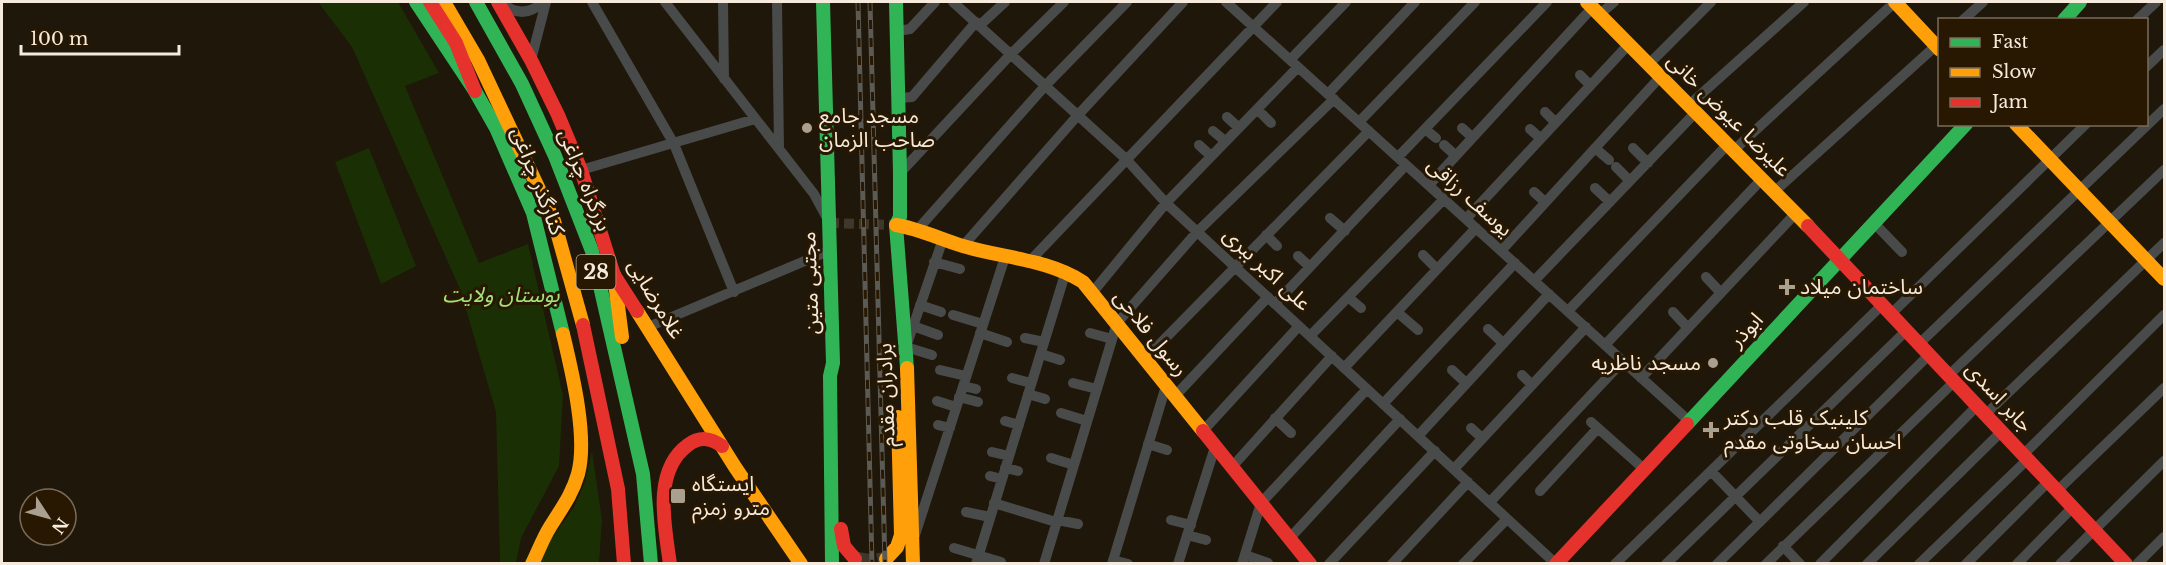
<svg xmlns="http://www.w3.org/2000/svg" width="2166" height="565" font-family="'Libre Baskerville','Noto Sans Arabic',serif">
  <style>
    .green { fill: #1a2f04 }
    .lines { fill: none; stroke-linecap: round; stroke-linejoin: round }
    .street-tunnel { stroke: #3f372a; stroke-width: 10; stroke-dasharray: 10 5; stroke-linecap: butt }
    .secondary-tunnel { stroke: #3f372a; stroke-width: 15; stroke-dasharray: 15 8; stroke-linecap: butt }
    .street { stroke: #484b49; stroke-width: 10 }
    .fast { stroke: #30b455; stroke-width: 14 }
    .slow { stroke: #ff9f0a; stroke-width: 14 }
    .jam { stroke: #e5322d; stroke-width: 14 }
    .rail-casing { stroke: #5b5a54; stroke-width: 5 }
    .rail { stroke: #281801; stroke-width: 3; stroke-dasharray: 9; stroke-linecap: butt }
    .poi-dot { fill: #aaa092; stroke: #281801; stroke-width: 2 }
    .labels { text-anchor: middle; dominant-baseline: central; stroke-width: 6; stroke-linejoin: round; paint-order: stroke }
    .shield { fill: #281801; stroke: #b8ab9a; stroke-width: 1.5 }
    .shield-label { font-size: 20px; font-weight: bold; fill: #f5eadc }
    .street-label { font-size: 21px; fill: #f5eadc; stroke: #281801 }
    .poi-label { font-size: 21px; fill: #f5eadc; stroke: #281801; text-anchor: start }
    .park-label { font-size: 21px; font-style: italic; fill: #a4e37b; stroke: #281801 }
  </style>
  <rect width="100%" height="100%" fill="#1f170a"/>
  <path class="green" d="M318 2H398L439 73 405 86 479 263 528 244 563 395 559 466 521 538 516 563H500L496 412 460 289 352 47Z
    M369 148 416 266 381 284 335 162Z
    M592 451 602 520 599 563 539 564 549 542 574 507 585 482Z"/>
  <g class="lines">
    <path class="street-tunnel" d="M829 223 896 225"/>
    <path class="secondary-tunnel" d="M855 559 872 562 886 559"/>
    <path class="street" d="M501 2C515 15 529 15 543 2
      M592 2 674 144 734 292
      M665 2 814 194 828 220
      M723 2 724 79
      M777 2 779 149
      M953 2 1126 159 1166 203 1556 564
      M1226 2 1689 421
      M1600 14 1614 2
      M1963 20 1983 2
      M2137 20 2156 2
      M979 26 1005 2
      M898 31 910 29 935 2
      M531 60 546 2
      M1290 60 1346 2
      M1649 64 1711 2
      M2146 67 2164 50
      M1580 75 1590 85
      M1328 94 1415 2
      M899 98 912 97 976 22
      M1689 105 1804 2
      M1257 109 1271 123
      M1545 112 1555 122
      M1227 117 1239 128
      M1359 122 1475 2
      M1462 128 1472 137
      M1425 129 1436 138
      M1530 129 1540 138
      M1213 131 1225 141
      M1199 145 1211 156
      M1444 145 1455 155
      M1595 148 1609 160
      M1633 148 1648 163
      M1734 150 1895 2
      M1398 157 1547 2
      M1616 167 1630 181
      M581 170 755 119
      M900 173 1011 54 1064 2
      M1429 185 1593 7
      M1595 188 1610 202
      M1534 192 1545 202
      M1774 192 1940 42
      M1330 218 1345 231
      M1466 219 1629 44
      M1874 223 1902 252
      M918 229 1045 86 1127 2
      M1266 235 1277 246
      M963 246 1078 115 1183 2
      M1501 251 1661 76
      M1423 255 1437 269
      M1298 256 1310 267
      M934 262 960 269
      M1028 263 1277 2
      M1706 277 1721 293
      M1534 281 1696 112
      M1092 293 1166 203 1298 67
      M1348 297 1361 308
      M1275 304 1406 165
      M920 305 941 312
      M1568 311 1728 144
      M1397 312 1418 330
      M1673 312 1688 328
      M1892 313 2086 124
      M953 315 983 324
      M913 326 938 335
      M648 327 831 250
      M1488 329 1503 343
      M980 333 1007 342
      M1090 333 1112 339
      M1310 336 1444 199
      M1025 338 1044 342
      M1920 343 2164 109
      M1605 345 1762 179
      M1041 354 1060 360
      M932 355 906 347 943 239
      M1145 359 1369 131
      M1344 368 1476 228
      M940 370 966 376
      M1452 370 1466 383
      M1522 375 1532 385
      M1949 375 2164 170
      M1012 378 1031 383
      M1641 378 1796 213
      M1073 383 1097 389
      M963 386 976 389
      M1028 394 1045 399
      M1175 396 1268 297
      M959 397 978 402
      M937 401 956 407
      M1383 404 1515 263
      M1061 413 1087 421
      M1986 414 2164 243
      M1275 418 1291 433
      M1005 421 1019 425
      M1591 422 1644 469
      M938 425 950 428
      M1471 428 1482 438
      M1203 431 1299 326
      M1418 436 1549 294
      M1148 444 1167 450
      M992 452 1009 456
      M2024 454 2164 315
      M1051 458 1074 465
      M1005 468 1018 471
      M1231 468 1332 356
      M1454 469 1586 327
      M1711 471 1760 522
      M990 476 1002 479
      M2058 490 2164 388
      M1540 491 1598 428
      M1490 502 1623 361
      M994 503 1056 522
      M966 512 990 517
      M1057 520 1078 524
      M1171 520 1191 525
      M915 535 1005 257
      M1187 535 1206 540
      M1289 539 1400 419
      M1783 546 1800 564
      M954 548 1001 562
      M1245 555 1268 563
      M1113 560 1128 564
      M976 564 1066 271
      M1044 564 1117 323 1197 232 1334 99
      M1112 564 1166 386
      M1178 564 1215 447
      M1242 564 1261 503 1367 389
      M1329 564 1435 451
      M1392 564 1468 482
      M1463 564 1507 519
      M1615 564 1883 304
      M1666 564 1907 330
      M1717 564 1930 354
      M1766 564 1955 381
      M1820 564 1978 405
      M1867 564 2002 431
      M1919 564 2028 459
      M1966 564 2049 481
      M2017 564 2073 507
      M2060 564 2164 461
      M2137 564 2164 537"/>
    <path class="fast" d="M416 2 475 91 496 128 533 213 563 334
      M476 2 522 84 555 156 592 251 643 474 651 564
      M823 2 833 363 830 376 832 564
      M896 2 900 173V217L896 225 907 368
      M2064 20 2080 2
      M1687 424 1966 124"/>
    <path class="slow" d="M444 2 478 60 554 221 583 325
      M1587 2 1808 226
      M1895 2 1940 50
      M2016 124 2164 279
      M896 225C920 229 940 239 963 246 1002 258 1048 259 1083 282L1203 431
      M614 275 622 337
      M637 311 735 467 801 564
      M907 368 913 564
      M886 559 897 547 901 535 898 417
      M532 564C538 552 543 538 550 527 561 509 572 495 578 474 588 437 572 372 563 334"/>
    <path class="jam" d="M430 2 456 43 475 91
      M498 2 531 60 558 115 581 170 614 275 637 311
      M1808 226 2126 564
      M583 325 618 489 624 564
      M1203 431 1310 564
      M841 529 844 546 855 559
      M670 564C665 527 652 471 688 445 700 436 710 438 722 446
      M1556 564 1687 424"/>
    <g class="rail-casing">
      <path id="rail" d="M858 2 872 564
        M870 2 885 564"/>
    </g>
    <use href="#rail" class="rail"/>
  </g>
  <g class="poi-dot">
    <circle cx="807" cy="128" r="6"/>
    <path d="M1784 278h6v6h6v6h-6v6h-6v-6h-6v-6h6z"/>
    <circle cx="1713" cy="363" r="6"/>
    <path d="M1708 421h6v6h6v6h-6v6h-6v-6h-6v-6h6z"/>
    <rect x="670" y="488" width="16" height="16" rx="3"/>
  </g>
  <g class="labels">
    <rect class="shield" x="576.5" y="255" width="39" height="34" rx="4.5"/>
    <g class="shield-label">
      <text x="596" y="272">28</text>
    </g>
    <g class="street-label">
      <text transform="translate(1729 115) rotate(45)">علیرضا عیوض خانی</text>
      <text transform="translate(585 180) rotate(68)">بزرگراه چراغی</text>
      <text transform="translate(538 181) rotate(69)">کنارگذر چراغی</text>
      <text transform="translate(1470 197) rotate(42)">یوسف رزاقی</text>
      <text transform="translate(1267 269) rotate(43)">علی اکبر ببری</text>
      <text transform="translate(810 283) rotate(-92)">مجتبی متین</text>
      <text transform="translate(656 299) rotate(59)">غلامرضایی</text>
      <text transform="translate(1746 330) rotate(-47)">ابوذر</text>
      <text transform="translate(1151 333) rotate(51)">رسول فلاحی</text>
      <text transform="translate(886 395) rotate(-92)">برادران مقدم</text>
      <text transform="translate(1999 397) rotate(47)">جابر اسدی</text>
    </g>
    <g class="poi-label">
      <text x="819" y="116">مسجد جامع<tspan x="819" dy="24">صاحب الزمان</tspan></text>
      <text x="1800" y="287">ساختمان میلاد</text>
      <text x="1701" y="363" text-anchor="end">مسجد ناظریه</text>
      <text x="1724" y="418">کلینیک قلب دکتر<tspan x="1724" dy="24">احسان سخاوتی مقدم</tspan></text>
      <text x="692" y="484">ایستگاه<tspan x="692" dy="24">مترو زمزم</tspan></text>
    </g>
    <g class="park-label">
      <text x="501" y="295">بوستان ولایت</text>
    </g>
  </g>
  <rect width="2166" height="565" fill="none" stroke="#f5eadc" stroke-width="6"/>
  <rect x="1938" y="18" width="210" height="108" fill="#281801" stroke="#7a6c59" stroke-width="1.5"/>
  <rect x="1950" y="38" width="30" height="9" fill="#30b455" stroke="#7a6c59" stroke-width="1.5"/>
  <text x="1992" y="48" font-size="18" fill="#f5eadc">Fast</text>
  <rect x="1950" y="68" width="30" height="9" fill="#ff9f0a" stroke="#7a6c59" stroke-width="1.5"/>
  <text x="1992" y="78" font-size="18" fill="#f5eadc">Slow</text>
  <rect x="1950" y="98" width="30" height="9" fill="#e5322d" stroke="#7a6c59" stroke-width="1.5"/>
  <text x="1992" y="108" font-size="18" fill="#f5eadc">Jam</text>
  <g transform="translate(48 517) rotate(126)"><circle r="28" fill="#281801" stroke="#7a6c59" stroke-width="1.5"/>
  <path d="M0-4.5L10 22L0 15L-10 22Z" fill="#aaa092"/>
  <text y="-9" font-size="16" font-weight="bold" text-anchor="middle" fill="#f5eadc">N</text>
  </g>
  <path d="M21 45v9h158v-9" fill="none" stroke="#f5eadc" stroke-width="3"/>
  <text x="30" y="45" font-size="18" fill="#f5eadc" stroke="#281801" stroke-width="4.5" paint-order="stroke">100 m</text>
</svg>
